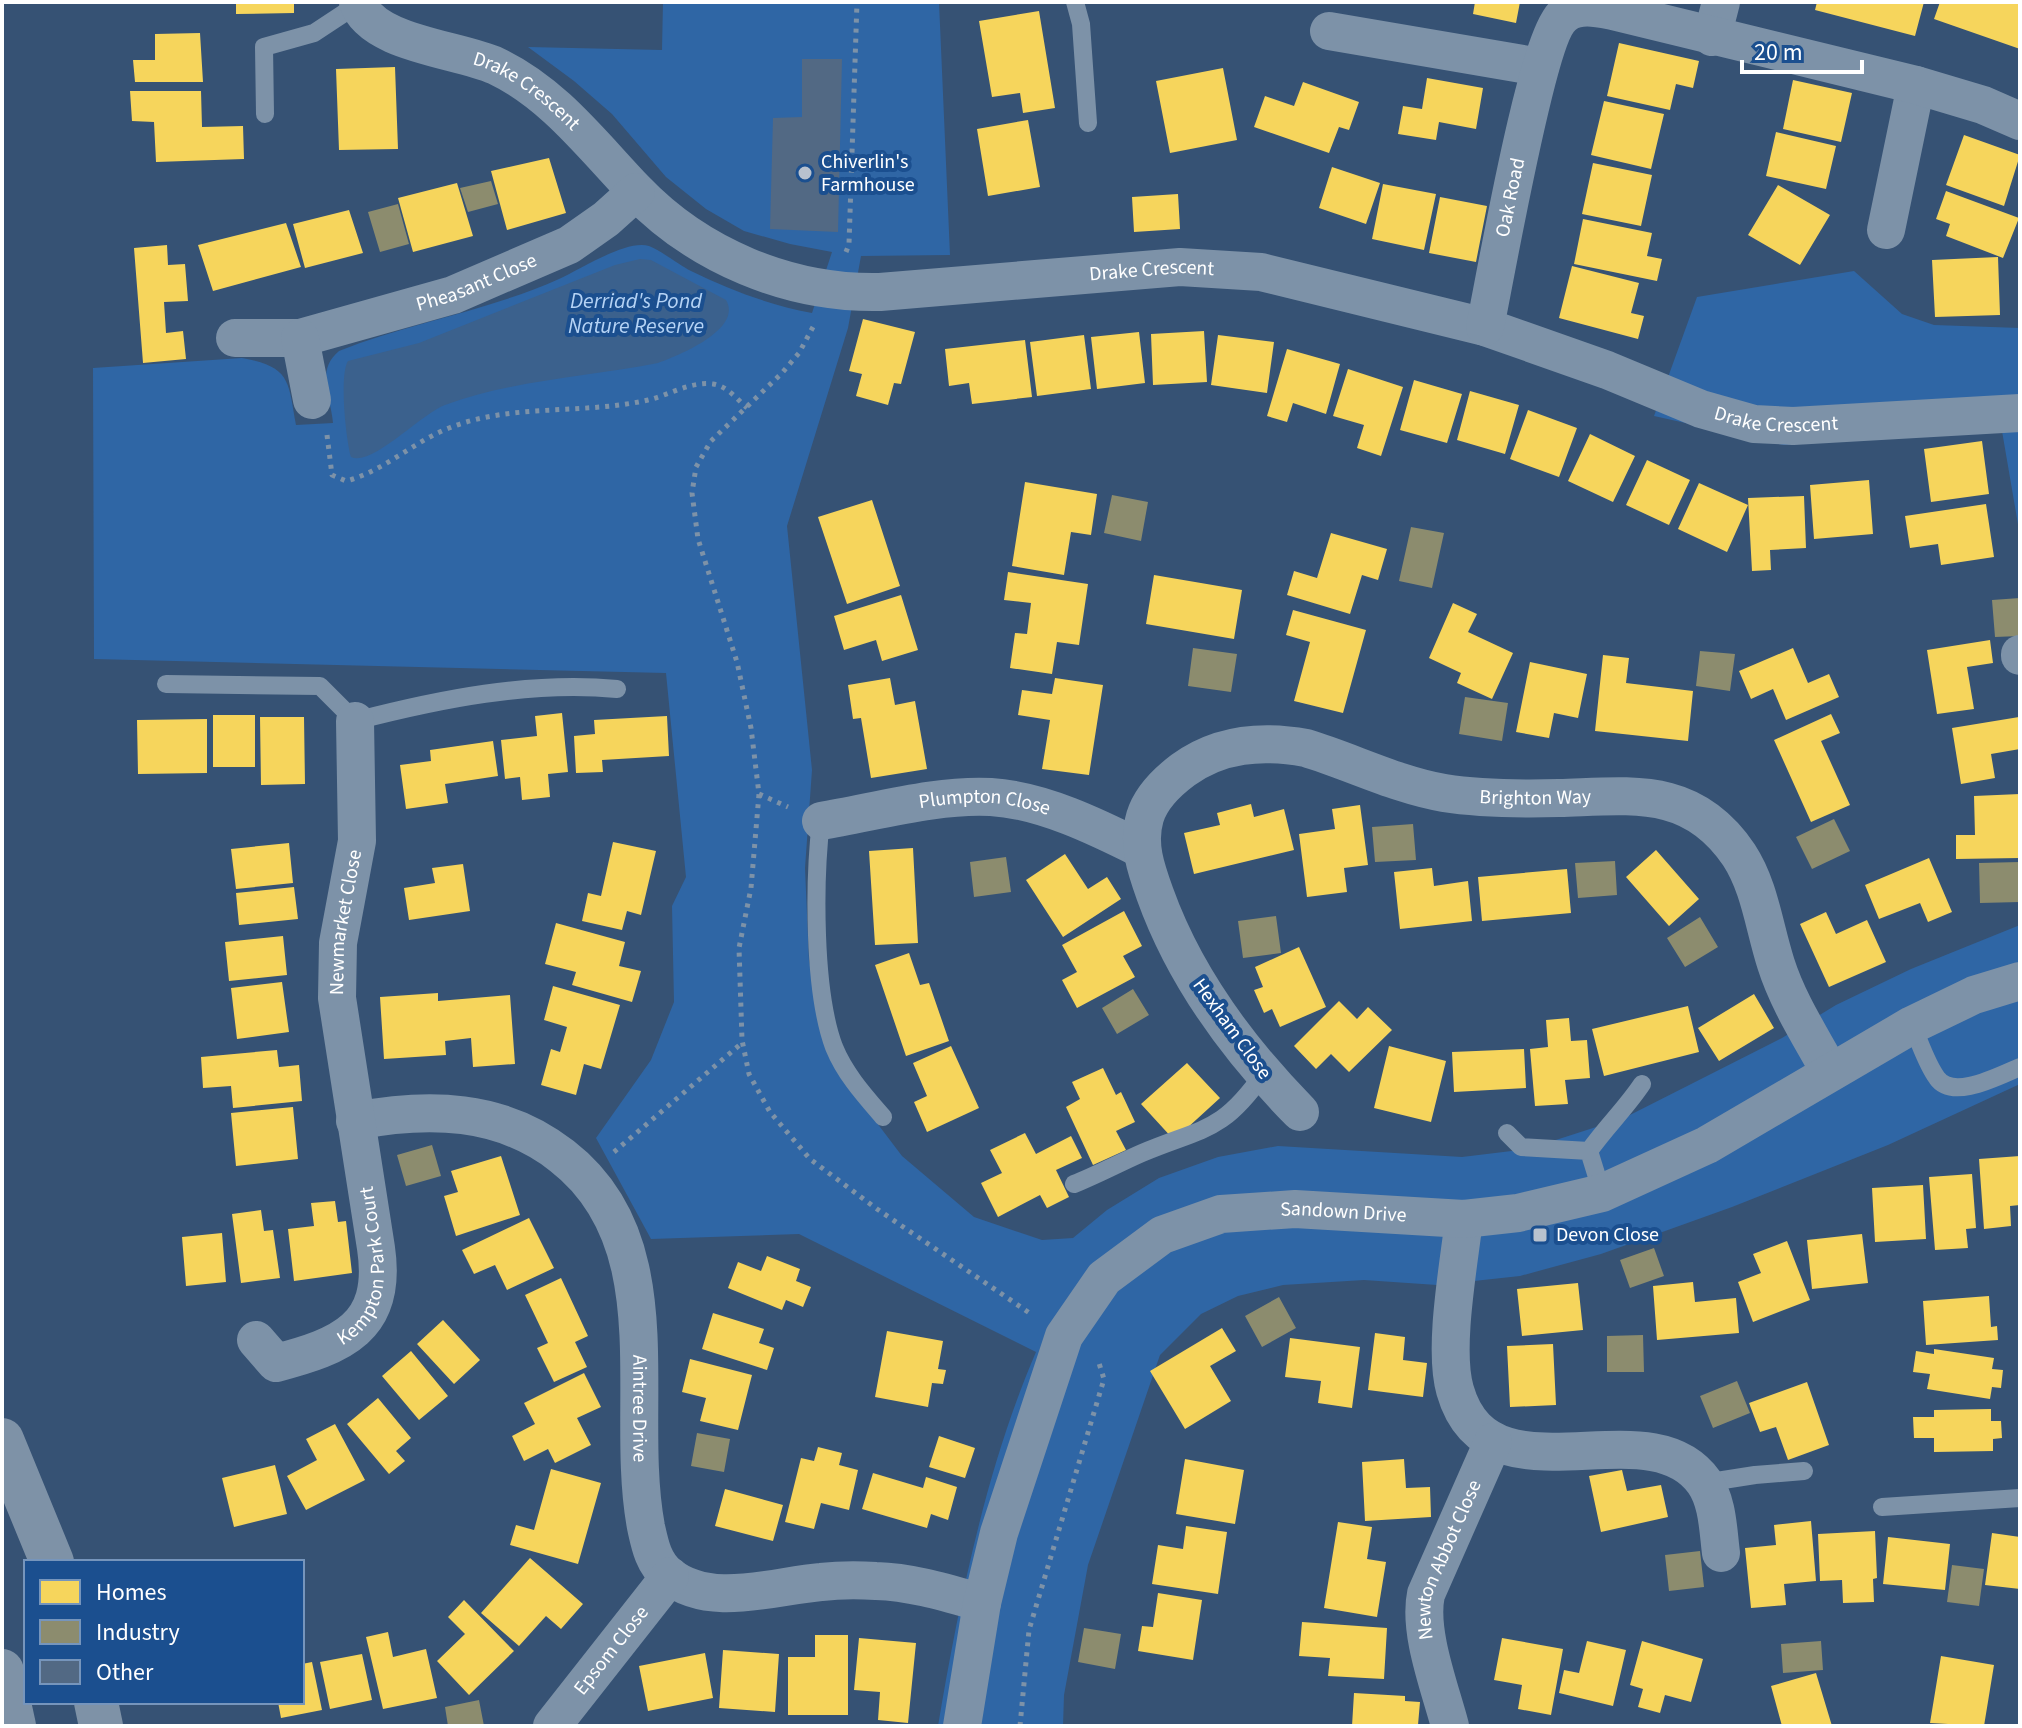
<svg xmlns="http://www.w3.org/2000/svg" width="2022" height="1728" font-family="'Source Sans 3',sans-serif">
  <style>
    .green { fill: #2f66a5 }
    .water { fill: #3b618d }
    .homes { fill: #f6d55c }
    .industry { fill: #8c8c6e }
    .building { fill: #526984 }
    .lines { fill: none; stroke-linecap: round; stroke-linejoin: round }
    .path { stroke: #7d92a8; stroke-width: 5; stroke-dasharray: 4 6; stroke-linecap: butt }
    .lane { stroke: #7d92a8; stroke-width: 18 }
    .street { stroke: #7d92a8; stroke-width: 38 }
    .highway { stroke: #7e92a7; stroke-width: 44 }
    .poi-dot { fill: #b9c2ce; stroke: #1b4f8f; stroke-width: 3 }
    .labels { text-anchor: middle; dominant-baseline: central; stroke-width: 8; stroke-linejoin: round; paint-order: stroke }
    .street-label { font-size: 20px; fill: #fff; stroke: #1b4f8f }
    .poi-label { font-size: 20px; fill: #fff; stroke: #1b4f8f; text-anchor: start }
    .water-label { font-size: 22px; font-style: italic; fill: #b5d3f5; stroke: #1b4f8f }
  </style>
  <rect width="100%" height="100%" fill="#365274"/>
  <path class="green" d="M663 2H939L950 255 861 256 848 328 787 526 812 770 805 868 809 961 828 1037 855 1094 902 1156 974 1217 1042 1240 1073 1238 1107 1210 1159 1178 1218 1157 1278 1146 1462 1157 1528 1149 1624 1118 1782 1038 1836 1005 1911 969 2020 925V1084L1888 1145 1732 1207 1601 1254 1520 1276 1437 1285 1364 1280 1283 1285 1238 1296 1201 1314 1160 1355 1088 1565 1064 1695 1063 1726H938C959 1602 986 1468 1036 1352L799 1234 651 1239 596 1138 651 1060 674 1002 672 906 686 877 666 673 94 659 93 368 242 358C291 367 288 381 296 425L333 423C331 397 315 371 339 351 411 322 488 311 559 279 581 269 627 239 649 246 660 250 679 265 691 271 730 290 769 305 812 313L832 252 790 244 744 231 706 209 666 177 612 114 574 81 528 47 662 50Z
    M1854 271 1902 314 1934 325 2020 328V536L2002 431 1784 445 1654 416 1697 297Z"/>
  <path class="water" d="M640 259 651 260 726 300C743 329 680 355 658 363 587 377 513 380 445 405 422 413 372 467 351 457 346 440 339 375 348 361L419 343 615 265Z"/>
  <path class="homes" d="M236 2H294V13L236 14Z
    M1475 2H1520L1516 23 1473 14Z
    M1817 2H1924L1915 36 1815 10Z
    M1940 2H2020V49L1934 19Z
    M1039 11 1055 108 1023 113 1020 93 992 97 979 21Z
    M200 33 203 82H135L133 60H155V34Z
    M1619 43 1699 61 1693 88 1676 84 1670 110 1607 96Z
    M395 67 398 149 339 150 336 69Z
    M1223 68 1237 140 1170 153 1156 81Z
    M1427 78 1483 88 1476 129 1439 122 1436 140 1398 134 1403 106 1422 109Z
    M1793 80 1852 93 1841 142 1783 129Z
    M1303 82 1359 102 1349 130 1339 127 1329 153 1254 127 1265 96 1294 106Z
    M130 91H201L202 127 243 126 244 159 156 162 154 122 132 121Z
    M1604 101 1664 114 1651 169 1591 155Z
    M1028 120 1040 187 988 196 977 129Z
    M1776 132 1836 146 1826 189 1766 176Z
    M1964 135 2020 155 2004 206 1946 185Z
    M549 158 566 213 507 230 491 171Z
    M1593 163 1652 175 1641 226 1582 214Z
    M1332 167 1380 183 1366 224 1319 208Z
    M457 183 473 236 413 252 398 198Z
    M1383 184 1436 194 1424 250 1372 239Z
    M1778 185 1830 215 1800 265 1748 235Z
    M1946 191 2019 218 2003 258 1946 236 1950 224 1936 219Z
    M1178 194 1180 229 1134 232 1132 197Z
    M1440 197 1487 206 1476 262 1429 253Z
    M349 210 363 253 305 268 293 224Z
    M1583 219 1652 233 1647 256 1662 259 1657 281 1574 264Z
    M286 223 301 267 213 291 198 245Z
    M167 245 168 265 185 264 188 301 164 302 166 333 183 331 186 359 143 363 134 248Z
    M1998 257 2000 315 1935 317 1932 260Z
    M1572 266 1639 283 1631 313 1644 316 1638 339 1559 318Z
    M863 319 915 332 901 384 894 383 888 405 856 396 862 374 849 371Z
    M1204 331 1207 382 1153 385 1151 334Z
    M1139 332 1145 383 1097 389 1091 337Z
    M1084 335 1091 389 1037 396 1030 342Z
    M1218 335 1274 342 1267 393 1211 385Z
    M1025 340 1032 397 972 404 969 383 949 386 945 349Z
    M1287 349 1340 364 1326 414 1293 403 1287 422 1267 416Z
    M1348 369 1403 387 1381 456 1357 448 1364 425 1333 416Z
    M1414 380 1462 394 1447 443 1400 430Z
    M1470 391 1519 405 1505 454 1457 440Z
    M1528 410 1577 428 1559 477 1510 459Z
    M1590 434 1635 456 1613 502 1568 481Z
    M1982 441 1989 494 1931 502 1924 449Z
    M1647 460 1690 480 1669 525 1626 505Z
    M1869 480 1873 534 1814 539 1810 485Z
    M1025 482 1097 494 1091 535 1071 532 1064 575 1012 566Z
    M1699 483 1748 505 1727 552 1678 529Z
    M1804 496 1806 548 1770 550 1771 570 1752 571 1748 498Z
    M872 500 900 586 847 604 818 517Z
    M1986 504 1994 557 1941 565 1938 544 1910 548 1905 516Z
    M1331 533 1387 549 1378 580 1362 575 1350 614 1287 595 1294 571 1317 578Z
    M1008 572 1088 584 1079 645 1057 642 1052 674 1010 668 1015 633 1027 634 1031 603 1004 600Z
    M1154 575 1242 590 1234 639 1146 624Z
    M901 595 918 650 882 661 876 640 844 650 834 616Z
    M1453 603 1477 614 1468 632 1513 653 1492 699 1457 683 1461 673 1429 658Z
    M1293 610 1366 630 1343 713 1294 701 1310 642 1286 635Z
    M1990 640 1993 663 1967 667 1974 709 1937 714 1927 650Z
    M1793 648 1808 683 1829 674 1839 697 1786 720 1773 689 1751 699 1739 671Z
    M1603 655 1629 658 1626 683 1693 691 1688 741 1595 731Z
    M1530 662 1587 674 1578 718 1554 713 1549 738 1516 732Z
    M890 678 895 705 915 701 927 769 871 778 861 718 853 719 848 685Z
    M1055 678 1103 685 1089 775 1042 769 1050 720 1018 715 1022 690 1052 694Z
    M562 713 568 772 548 774 550 797 522 800 520 777 505 779 501 740 537 736 535 716Z
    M1831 714 1840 733 1821 741 1850 805 1811 822 1774 740Z
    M213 715H255V767H213Z
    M667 716 669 756 602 760 603 772 576 773 574 736 595 734 594 720Z
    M260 717H304L305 784 261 785Z
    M2019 717 2020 749 1991 754 1995 778 1961 784 1952 728Z
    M207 719V773L138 774 137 720Z
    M493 741 498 776 445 784 448 803 406 809 400 765 431 761 430 750Z
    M2020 794V858L1956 859V835H1975L1974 796Z
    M1251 804 1254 817 1284 809 1294 850 1194 874 1184 833 1220 825 1217 813Z
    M1360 805 1368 865 1344 868 1347 892 1307 897 1299 834 1335 829 1332 809Z
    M613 842 656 851 641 915 627 911 622 930 582 921 588 893 601 896Z
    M289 843 293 883 236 889 231 849Z
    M913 848 918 943 875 945 869 851Z
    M1656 850 1699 899 1669 926 1626 877Z
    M1065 854 1088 889 1107 877 1121 899 1063 937 1026 880Z
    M1929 858 1952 912 1928 922 1920 903 1879 919 1865 885Z
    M463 864 470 911 409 920 404 888 435 883 432 868Z
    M1432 868 1434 886 1468 881 1472 921 1400 929 1394 872Z
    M1567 869 1571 913 1482 921 1478 877Z
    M294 887 298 919 239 925 236 893Z
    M1124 911 1142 946 1123 956 1135 977 1077 1008 1062 980 1077 972 1062 945Z
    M1826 912 1836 934 1867 920 1886 962 1829 987 1800 924Z
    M556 923 625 942 619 966 641 971 632 1002 572 985 576 972 545 964Z
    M283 936 287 975 229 981 225 942Z
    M1299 947 1326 1007 1280 1027 1272 1009 1264 1013 1254 990 1263 987 1255 967Z
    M909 953 920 985 929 983 949 1041 906 1056 875 965Z
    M282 982 289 1032 237 1039 231 988Z
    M553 986 620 1005 601 1069 584 1064 576 1095 541 1085 551 1049 560 1052 567 1027 544 1020Z
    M438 993V1001L510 995 515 1064 473 1067 471 1038 445 1041 446 1055 384 1059 380 997Z
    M1754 994 1774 1028 1719 1061 1698 1028Z
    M1339 1001 1357 1019 1368 1007 1392 1030 1349 1072 1331 1054 1316 1069 1294 1046Z
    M1688 1006 1699 1052 1604 1076 1592 1029Z
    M1569 1018 1571 1041 1587 1040 1590 1078 1565 1080 1568 1104 1535 1106 1530 1049 1548 1047 1546 1020Z
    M951 1046 979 1108 927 1132 914 1102 927 1096 913 1063Z
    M1389 1046 1446 1061 1431 1122 1374 1108Z
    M1524 1049 1526 1088 1454 1092 1452 1052Z
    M277 1050 279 1067 299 1065 302 1101 233 1108 231 1086 203 1088 201 1057Z
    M1187 1063 1220 1098 1174 1140 1141 1104Z
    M1103 1068 1116 1095 1121 1092 1135 1122 1116 1131 1126 1150 1093 1165 1066 1107 1080 1099 1072 1082Z
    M293 1107 298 1159 236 1166 231 1113Z
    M1025 1133 1036 1154 1071 1136 1082 1158 1056 1170 1069 1197 1047 1208 1040 1195 998 1217 981 1183 1002 1173 990 1150Z
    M501 1156 520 1215 456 1236 444 1196 458 1192 451 1171Z
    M2020 1156V1205L2010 1206 2011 1226 1984 1229 1979 1159Z
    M1972 1174 1976 1228 1966 1229 1968 1248 1935 1250 1929 1177Z
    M1923 1185 1926 1239 1875 1242 1872 1188Z
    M335 1201 338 1222 346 1221 352 1273 294 1281 288 1229 314 1226 311 1203Z
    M261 1210 264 1231 273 1230 280 1278 241 1283 232 1214Z
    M529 1218 554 1268 507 1290 495 1265 474 1274 462 1250Z
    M222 1233 226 1282 186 1286 182 1237Z
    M1862 1234 1868 1283 1812 1289 1807 1240Z
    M1787 1241 1810 1300 1753 1322 1738 1282 1761 1273 1753 1254Z
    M767 1256 800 1269 796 1281 811 1287 803 1307 786 1300 782 1310 728 1288 738 1262 761 1271Z
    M561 1278 588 1336 575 1342 587 1367 554 1382 537 1348 548 1343 525 1295Z
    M1693 1282 1695 1302 1736 1298 1739 1333 1657 1340 1653 1286Z
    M1578 1283 1583 1330 1522 1336 1517 1289Z
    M1989 1296 1991 1327 1997 1326 1998 1340 1926 1345 1923 1301Z
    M713 1313 764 1329 759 1343 774 1348 767 1370 702 1349Z
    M443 1320 480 1360 454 1384 417 1344Z
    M1222 1328 1236 1351 1210 1366 1231 1401 1185 1429 1150 1371Z
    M887 1331 943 1341 938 1369 946 1370 943 1384 932 1383 928 1407 875 1397Z
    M1375 1333 1405 1337 1403 1360 1427 1363 1423 1397 1368 1390Z
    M1290 1338 1360 1347 1352 1408 1318 1403 1321 1381 1285 1377Z
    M1553 1344 1556 1405 1510 1407 1507 1346Z
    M1934 1349 1994 1358 1992 1369 2003 1370 2001 1388 1992 1387 1990 1399 1927 1389 1930 1374 1913 1372 1916 1351 1934 1354Z
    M411 1351 448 1396 419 1420 382 1376Z
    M690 1359 752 1375 738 1430 700 1421 706 1398 682 1392Z
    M584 1373 601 1407 577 1418 591 1445 555 1463 548 1449 524 1461 512 1436 535 1424 524 1403Z
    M1807 1382 1829 1445 1788 1460 1776 1427 1760 1432 1749 1403Z
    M378 1398 411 1438 396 1451 405 1461 389 1474 347 1424Z
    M1991 1409V1421H2001L2002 1438 1993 1439V1451L1934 1452V1438H1914L1913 1417H1934V1410Z
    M335 1424 365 1480 306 1510 287 1476 317 1460 306 1439Z
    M939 1436 975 1448 965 1478 929 1467Z
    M818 1447 842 1453 839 1465 858 1470 849 1510 821 1503 814 1529 785 1522 801 1458 814 1461Z
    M1185 1459 1244 1470 1235 1524 1176 1514Z
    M1404 1459 1406 1488 1430 1487 1431 1517 1365 1521 1362 1462Z
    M275 1465 287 1514 234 1527 222 1478Z
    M551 1469 601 1483 578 1564 510 1545 516 1525 534 1530Z
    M1622 1470 1627 1491 1661 1485 1668 1517 1601 1532 1589 1476Z
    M873 1473 923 1488 926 1477 957 1487 948 1520 931 1514 927 1528 862 1509Z
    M725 1489 783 1505 773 1541 715 1526Z
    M1811 1521 1816 1581 1784 1584 1786 1605 1751 1608 1745 1548 1776 1545 1774 1525Z
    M1338 1522 1372 1527 1367 1559 1386 1562 1377 1617 1324 1608Z
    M1186 1526 1227 1532 1218 1594 1152 1584 1158 1545 1183 1549Z
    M1875 1531 1877 1578 1873 1579 1874 1602 1843 1603 1842 1580 1820 1581 1818 1534Z
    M1992 1533 2020 1537V1589L1985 1585Z
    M1888 1537 1950 1544 1945 1590 1883 1584Z
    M530 1558 583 1604 561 1629 546 1616 519 1646 481 1613Z
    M1158 1593 1202 1600 1193 1660 1138 1651 1142 1626 1153 1627Z
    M464 1600 514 1651 469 1695 437 1661 465 1634 448 1617Z
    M1302 1622 1387 1628 1384 1679 1328 1676 1330 1658 1299 1656Z
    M388 1632 393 1657 426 1649 437 1698 383 1709 366 1637Z
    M815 1635H848V1715H788V1657H815Z
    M859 1638 916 1643 908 1723 878 1720 880 1692 854 1690Z
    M1502 1638 1563 1649 1551 1715 1518 1709 1522 1685 1494 1680Z
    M1587 1641 1626 1650 1613 1706 1559 1693 1564 1670 1579 1673Z
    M1642 1641 1703 1659 1691 1702 1665 1695 1660 1713 1638 1707 1643 1689 1630 1685Z
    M723 1650 779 1654 775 1712 719 1708Z
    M705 1653 713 1698 648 1711 639 1666Z
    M362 1654 372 1700 330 1709 320 1662Z
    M1941 1656 1994 1665 1984 1726 1930 1723Z
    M312 1662 322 1710 281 1718 278 1702H302V1664Z
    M1816 1673 1832 1726H1782L1771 1686Z
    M1354 1693 1405 1696V1701L1420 1702 1418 1725 1352 1726Z"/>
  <path class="industry" d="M491 181 498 204 468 212 460 188Z
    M398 204 409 244 380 252 368 212Z
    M1112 495 1148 502 1141 541 1104 533Z
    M1411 527 1444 533 1432 588 1399 581Z
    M2020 598V636L1995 637 1992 600Z
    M1193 648 1237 654 1231 692 1188 686Z
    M1700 651 1735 654 1730 691 1696 686Z
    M1465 697 1508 703 1502 741 1459 734Z
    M1834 819 1850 851 1812 869 1796 837Z
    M1413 824 1416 860 1375 862 1372 827Z
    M1006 857 1011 892 974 897 970 862Z
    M1615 861 1617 895 1578 898 1575 863Z
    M2020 862V902L1980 903 1979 863Z
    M1276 916 1281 953 1243 958 1238 921Z
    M1700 917 1718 947 1685 967 1667 938Z
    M1133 989 1149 1015 1117 1034 1102 1008Z
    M432 1145 441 1176 406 1186 397 1155Z
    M1654 1248 1664 1276 1630 1288 1620 1260Z
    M1279 1297 1296 1328 1262 1347 1245 1316Z
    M1643 1335 1644 1372H1607V1336Z
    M1737 1381 1750 1413 1713 1428 1700 1396Z
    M697 1433 730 1439 724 1472 691 1466Z
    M1700 1551 1704 1587 1669 1591 1665 1555Z
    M1952 1565 1984 1569 1979 1606 1947 1602Z
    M1084 1628 1121 1634 1115 1669 1078 1662Z
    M1821 1641 1823 1670 1783 1673 1781 1644Z
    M479 1700 484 1726H448L445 1707Z"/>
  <path class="building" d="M802 59H842L838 232 770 229 773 118 802 117Z"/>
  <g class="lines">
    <path class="path" d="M846 252 849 244 857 2
      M813 327 799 353 782 373 711 441 696 467 692 493 698 539 737 662 751 728 759 794 751 888 739 948 742 1040 749 1074 770 1112 810 1159 877 1209 1031 1314
      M327 435 332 475 346 481C384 471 413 442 449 428 511 403 583 415 648 400 669 395 691 381 713 384 727 386 737 399 747 408
      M759 794 788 807
      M614 1152 742 1043
      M1020 1726 1029 1630 1104 1379 1098 1360"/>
    <path class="lane" d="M1075 2 1081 24 1088 123
      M265 114 264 47 314 33 358 4
      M166 684 320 686 355 721C440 699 529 681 617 689
      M821 821C814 880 813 991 834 1047 845 1074 864 1095 883 1117
      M1912 1025C1920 1042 1926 1063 1937 1078 1953 1101 2000 1075 2020 1067
      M1507 1133 1521 1147 1589 1151 1602 1193
      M1589 1151C1606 1127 1626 1108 1642 1084
      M1074 1184C1097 1175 1119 1163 1142 1153 1204 1127 1222 1133 1264 1073
      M1704 1483 1755 1475 1804 1471
      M1882 1507 2020 1498"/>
    <g class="street">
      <path id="s1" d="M358 2C371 44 459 49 496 66 553 93 592 145 635 190 698 256 789 294 880 292L1180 267 1261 272 1485 327 1607 370 1701 409 1754 424 1793 426 2020 413"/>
      <path d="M1329 31 1540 67"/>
      <path d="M1712 37 1721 2"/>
      <path d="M1886 230 1916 85"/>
      <path id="s2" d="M1485 327C1495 280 1537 33 1565 14 1579 4 1597 8 1613 11L1916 85 1983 105 2020 121"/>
      <path id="s3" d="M235 338H300L453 295 569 245 606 219 636 192"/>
      <path d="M300 338 312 400"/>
      <path d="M2020 654V656"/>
      <path id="s4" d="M821 821C875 812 938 794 991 797 1042 800 1097 827 1141 849"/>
      <path id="s5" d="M1300 1112C1238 1049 1185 978 1155 894 1146 869 1137 844 1145 817 1151 797 1167 782 1183 770 1220 743 1262 740 1306 748 1352 762 1397 785 1444 793 1482 799 1521 799 1559 798 1631 796 1692 785 1739 855 1760 887 1764 927 1776 964 1788 1002 1811 1037 1830 1072"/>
      <path id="s6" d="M355 1121C428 1107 501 1108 562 1156 676 1244 623 1405 646 1527 650 1545 653 1562 668 1575 710 1609 773 1586 821 1582 839 1580 858 1580 876 1581 912 1582 947 1593 982 1603"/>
      <path d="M1464 1219C1459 1264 1443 1348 1455 1390 1489 1510 1648 1403 1704 1482 1718 1502 1718 1530 1721 1553"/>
      <path id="s7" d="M256 1340 276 1363C341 1346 388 1328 376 1248L337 998 338 943 357 841 355 721"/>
      <path id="s8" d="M552 1726 670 1576"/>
      <path id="s9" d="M962 1726 982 1603 999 1533 1064 1336 1104 1278 1162 1235 1221 1214 1295 1209 1464 1219 1518 1213 1602 1193 1707 1145 1912 1025 1974 995 2020 981"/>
      <path id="s10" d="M1450 1726C1440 1688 1418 1632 1426 1594L1493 1442"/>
    </g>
    <path class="highway" d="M2 1440 52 1562
      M2 1671 14 1726
      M96 1702 101 1726"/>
  </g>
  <g class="poi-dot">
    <circle cx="805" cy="173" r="8"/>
    <rect x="1532" y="1227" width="16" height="16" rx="4"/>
  </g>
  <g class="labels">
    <g class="street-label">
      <text stroke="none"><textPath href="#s1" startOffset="196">Drake Crescent</textPath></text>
      <text stroke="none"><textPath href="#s2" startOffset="132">Oak Road</textPath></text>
      <text stroke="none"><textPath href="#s1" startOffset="890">Drake Crescent</textPath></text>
      <text stroke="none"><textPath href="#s3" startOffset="250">Pheasant Close</textPath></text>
      <text stroke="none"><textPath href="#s1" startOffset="1538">Drake Crescent</textPath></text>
      <text stroke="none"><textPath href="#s5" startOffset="770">Brighton Way</textPath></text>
      <text stroke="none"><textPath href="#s4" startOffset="166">Plumpton Close</textPath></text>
      <text stroke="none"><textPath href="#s7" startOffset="534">Newmarket Close</textPath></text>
      <text transform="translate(1232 1029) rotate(54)">Hexham Close</text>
      <text stroke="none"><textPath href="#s9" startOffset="732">Sandown Drive</textPath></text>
      <text stroke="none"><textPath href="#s7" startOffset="182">Kempton Park Court</textPath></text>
      <text stroke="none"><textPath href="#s6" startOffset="492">Aintree Drive</textPath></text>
      <text stroke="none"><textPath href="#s10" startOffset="174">Newton Abbot Close</textPath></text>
      <text stroke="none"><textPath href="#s8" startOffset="96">Epsom Close</textPath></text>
    </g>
    <g class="poi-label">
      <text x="821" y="162">Chiverlin's<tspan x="821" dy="23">Farmhouse</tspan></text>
      <text x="1556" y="1235">Devon Close</text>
    </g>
    <g class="water-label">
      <text x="636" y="301">Derriad's Pond<tspan x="636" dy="25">Nature Reserve</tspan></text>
    </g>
  </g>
  <rect width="2022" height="1728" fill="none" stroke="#ffffff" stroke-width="8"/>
  <rect x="24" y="1560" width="280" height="144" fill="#1b4f8f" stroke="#7695bc" stroke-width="2"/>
  <rect x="40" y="1580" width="40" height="24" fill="#f6d55c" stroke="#7695bc" stroke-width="2"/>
  <text x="96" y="1600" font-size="24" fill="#ffffff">Homes</text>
  <rect x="40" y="1620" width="40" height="24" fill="#8c8c6e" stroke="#7695bc" stroke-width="2"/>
  <text x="96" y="1640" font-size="24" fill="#ffffff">Industry</text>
  <rect x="40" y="1660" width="40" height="24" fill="#526984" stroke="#7695bc" stroke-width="2"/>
  <text x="96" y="1680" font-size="24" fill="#ffffff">Other</text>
  <path d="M1742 60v12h120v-12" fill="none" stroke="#ffffff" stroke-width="4"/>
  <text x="1754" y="60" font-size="24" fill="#ffffff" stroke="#1b4f8f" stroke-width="6" paint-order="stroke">20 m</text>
</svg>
